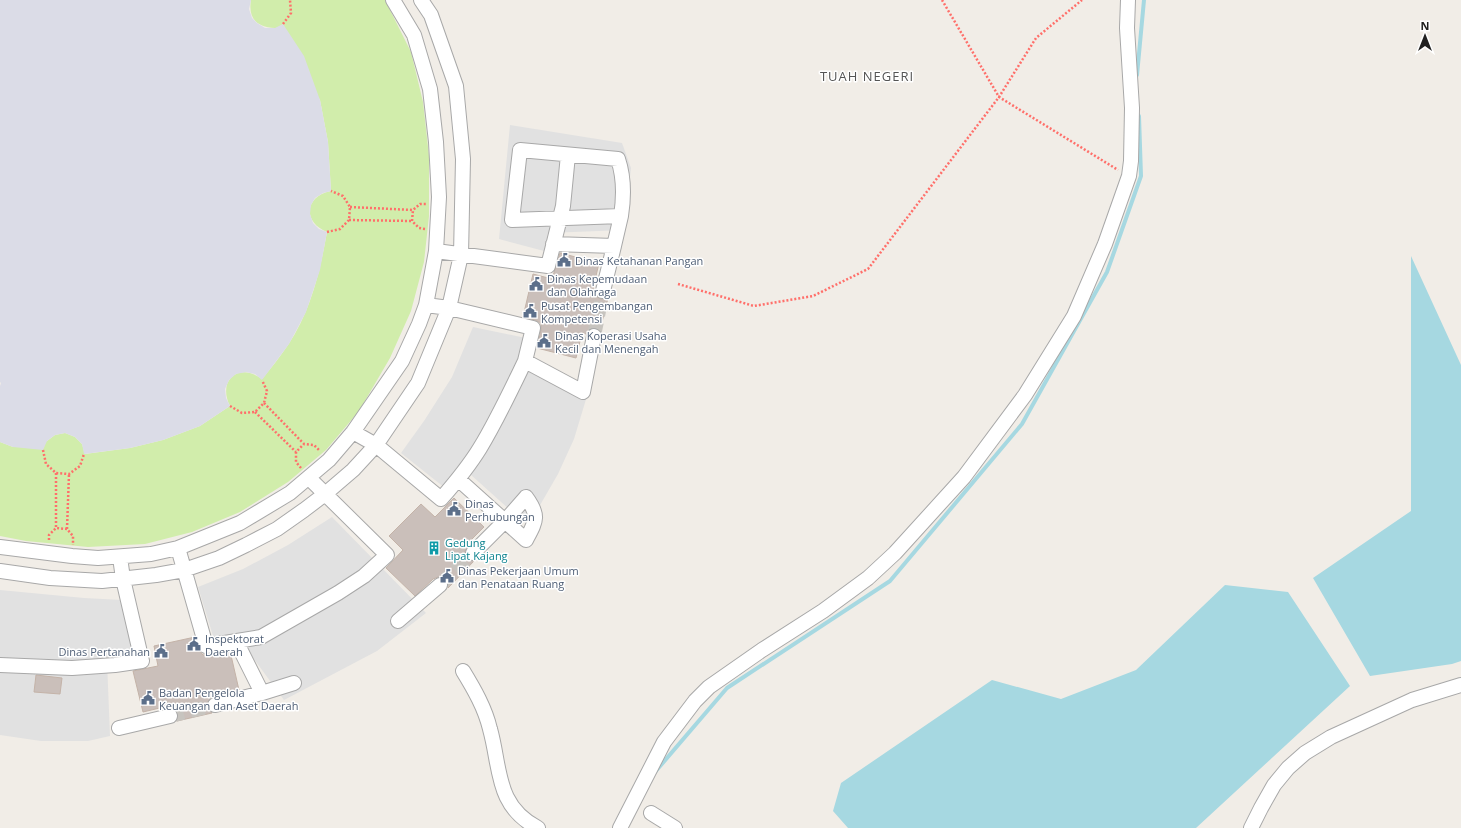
<svg xmlns="http://www.w3.org/2000/svg" width="1461" height="828" font-family="'Open Sans',sans-serif">
  <style>
    .grass { fill: #d1edab }
    .parking { fill: #e1e1e1 }
    .plaza { fill: #dbdce7 }
    .water { fill: #a6d8e1 }
    .lines { fill: none; stroke-linecap: round; stroke-linejoin: round }
    .stream { stroke: #a6d8e1; stroke-width: 4 }
    .building { fill: #cabfba; stroke: #c4b3a8 }
    .minor-tunnel { stroke: #c7c4bf; stroke-width: 14; stroke-dasharray: 14 7; stroke-linecap: butt }
    .minor-casing { stroke: #a8a8a8; stroke-width: 16 }
    .path { stroke: #ff6f6a; stroke-width: 2.5; stroke-dasharray: 2 2; stroke-linecap: butt }
    .minor { stroke: #fff; stroke-width: 14 }
    .labels { text-anchor: middle; dominant-baseline: central; stroke-width: 3; stroke-linejoin: round; paint-order: stroke }
    .service-label { font-size: 11px; fill: #4e5e75; stroke: #fff; text-anchor: start }
    .culture-label { font-size: 11px; fill: #0d838f; stroke: #fff; text-anchor: start }
    .quarter-label { font-size: 13px; letter-spacing: 1px; fill: #545454; stroke: #fff }
  </style>
  <rect width="100%" height="100%" fill="#f1ede7"/>
  <path class="grass" d="M251 0H385L411 52 423 102 429 156V216L424 262 411 311 390 358 359 411 326 450 288 482 240 512 192 532 145 544 88 547 26 541 0 536V442L13 447 47 441 55 435 65 433 75 437 82 444 85 454 130 448 163 440 200 426 230 406C217 380 239 362 262 379 271 368 280 357 288 345 311 311 320 271 327 232 302 222 305 196 331 191L328 142 320 100 275 28C256 27 248 18 251 0Z"/>
  <path class="parking" d="M510 125 622 143 631 168 624 230 548 233 544 251 499 239Z
    M473 327 526 338 520 362 587 396 574 439 558 474 528 526 461 466 445 488 401 453 424 421 452 377Z
    M332 517 426 613 377 651 284 700 235 633 214 639 198 587 243 569 288 545Z
    M0 590 84 598 122 600 135 656 107 661 110 736 88 741H41L0 735Z"/>
  <path class="plaza" d="M0 0H251L249 9 252 18 257 23 265 28H275L283 24 304 56 320 100 328 142 331 191 323 193 315 198 311 205 310 214 313 223 319 229 327 232 320 270 306 312 289 344 262 380 255 374 246 372 236 374 229 380 225 389 226 398 230 406 200 426 163 440 130 448 84 454 82 444 75 437 65 433 55 435 47 441 43 450 13 447 0 442V386L1 383 0 382Z"/>
  <path class="water" d="M1411 256 1461 365V661L1452 664 1370 676 1313 578 1411 511Z
    M1225 585 1288 592 1350 686 1196 828H848L833 811 841 783 992 680 1061 699 1136 670Z"/>
  <g class="lines">
    <path class="stream" d="M1137 75 1144 0
      M655 772 727 688 890 581 1022 424 1107 272 1141 176 1139 116"/>
  </g>
  <path class="building" d="M560 253 599 263 593 289H595V294L597 297 601 299 608 298 600 330 596 328H592L588 330 586 334 582 333 576 358 537 348 541 330V323L535 320 523 317 533 274 552 279Z
    M454 498 484 527 465 546 467 547 465 551V556L467 559 474 561 448 588V583L446 579 442 577H438L433 579 415 596 386 568 403 550 389 536 421 504 435 517Z
    M195 637 198 649 203 655 230 651 239 690 212 696 207 703V707L212 713 177 721 178 714 176 710 173 708H168V706L143 712 133 671 158 666 154 646Z
    M36 675 62 678 60 694 34 692Z"/>
  <g class="lines">
    <path class="minor-tunnel" d="M594 336 603 291
      M440 585 473 553
      M170 716 215 705"/>
    <g class="minor-casing">
      <path id="minor" d="M520 150 618 159C624 177 624 197 621 216L512 220Z
        M553 244 614 246 621 216
        M436 251 548 266 563 206 568 155
        M603 291 614 246
        M426 305 449 308 533 328 525 361 583 392 594 336
        M353 432 376 445 441 499C455 483 469 466 480 448 497 420 511 390 525 361
        M458 479 526 540C536 521 540 516 526 497L505 521 473 553
        M0 547 72 556 98 558 151 554 178 548 240 523 290 493 329 460 353 432 402 361 419 324 426 305 436 251 439 197 436 142 430 89 414 35 393 0
        M178 548 206 646 261 637 338 593 364 576 387 555 309 478
        M0 571 50 578 102 581 156 575 184 570 219 558 246 545 277 529 304 510 325 494 353 470 376 445 418 383 449 308 461 255 463 159 456 86 431 15 421 0
        M398 621 440 585
        M236 641 262 693 294 683
        M0 665 72 668 115 665 142 661 123 579 120 557
        M463 671C474 689 485 708 490 729 501 768 495 806 538 828
        M215 705 262 693
        M119 728 170 716
        M651 813 675 828
        M620 828 664 742 695 701 709 687 762 650 823 611 868 578 895 553 964 477 1025 395 1074 316 1105 244 1129 176 1131 161 1132 108 1127 28 1128 0
        M1251 828 1261 808 1274 785 1288 768 1305 753 1331 737 1412 700 1461 685"/>
    </g>
    <path class="path" d="M942 0 999 97 1118 170
      M283 24 291 13 290 0
      M350 207 413 210
      M349 220 412 221
      M425 229 419 228 412 221 413 210 420 204H427
      M327 232 340 229 349 220 350 207 343 196 331 191
      M678 284 754 306 813 296 868 269 999 97 1036 38 1082 0
      M264 403 304 444
      M230 406 242 413 255 412 264 403 267 391 262 380
      M255 412 296 452
      M43 450 46 464 56 473 69 474 80 466 84 454
      M301 468 296 462V452L304 444 314 445 320 451
      M56 473V528
      M67 529 69 474
      M49 540V535L56 528 67 529 73 536V545"/>
    <use href="#minor" class="minor"/>
  </g>
  <defs>
    <g id="civic-bare" transform="scale(1.08)"><path d="M-.6-6.5H3V-4.5H.6V-3L4-1V1h2V6H-6V1h2V-1L-.6-3ZM-1.2 2.5V6h2.4V2.5Z" fill="#5c6f8a" stroke="#fff" stroke-width="2.5" paint-order="stroke"/></g>
    <g id="building-bare" transform="scale(1.08)"><path d="M-4-6H4V6H1V3H-1V6H-4ZM-2.5-4.3h1.7v1.8h-1.7ZM.8-4.3h1.7v1.8H.8ZM-2.5-1h1.7V.8h-1.7ZM.8-1h1.7V.8H.8Z" fill="#0f9aa8" stroke="#fff" stroke-width="2.5" paint-order="stroke"/></g>
  </defs>
  <g fill-rule="evenodd">
    <use href="#civic-bare" x="564" y="260"/>
    <use href="#civic-bare" x="536" y="284"/>
    <use href="#civic-bare" x="530" y="311"/>
    <use href="#civic-bare" x="544" y="341"/>
    <use href="#civic-bare" x="454" y="509"/>
    <use href="#building-bare" x="434" y="548"/>
    <use href="#civic-bare" x="447" y="576"/>
    <use href="#civic-bare" x="194" y="644"/>
    <use href="#civic-bare" x="161" y="651"/>
    <use href="#civic-bare" x="148" y="698"/>
  </g>
  <g class="labels">
    <g class="service-label">
      <text x="575" y="260">Dinas Ketahanan Pangan</text>
      <text x="547" y="278">Dinas Kepemudaan<tspan x="547" dy="13">dan Olahraga</tspan></text>
      <text x="541" y="305">Pusat Pengembangan<tspan x="541" dy="13">Kompetensi</tspan></text>
      <text x="555" y="335">Dinas Koperasi Usaha<tspan x="555" dy="13">Kecil dan Menengah</tspan></text>
      <text x="465" y="503">Dinas<tspan x="465" dy="13">Perhubungan</tspan></text>
      <text x="458" y="570">Dinas Pekerjaan Umum<tspan x="458" dy="13">dan Penataan Ruang</tspan></text>
      <text x="205" y="638">Inspektorat<tspan x="205" dy="13">Daerah</tspan></text>
      <text x="150" y="651" text-anchor="end">Dinas Pertanahan</text>
      <text x="159" y="692">Badan Pengelola<tspan x="159" dy="13">Keuangan dan Aset Daerah</tspan></text>
    </g>
    <g class="culture-label">
      <text x="445" y="542">Gedung<tspan x="445" dy="13">Lipat Kajang</tspan></text>
    </g>
    <g class="quarter-label">
      <text x="867" y="76">TUAH NEGERI</text>
    </g>
  </g>
  <g transform="translate(1425 36)" stroke="#ffffff" stroke-width="3" paint-order="stroke">
  <path d="M0-3L7 15L0 10L-7 15Z" fill="#212121"/>
  <text y="-6" font-size="11" font-weight="bold" text-anchor="middle" fill="#212121">N</text>
  </g>
</svg>
